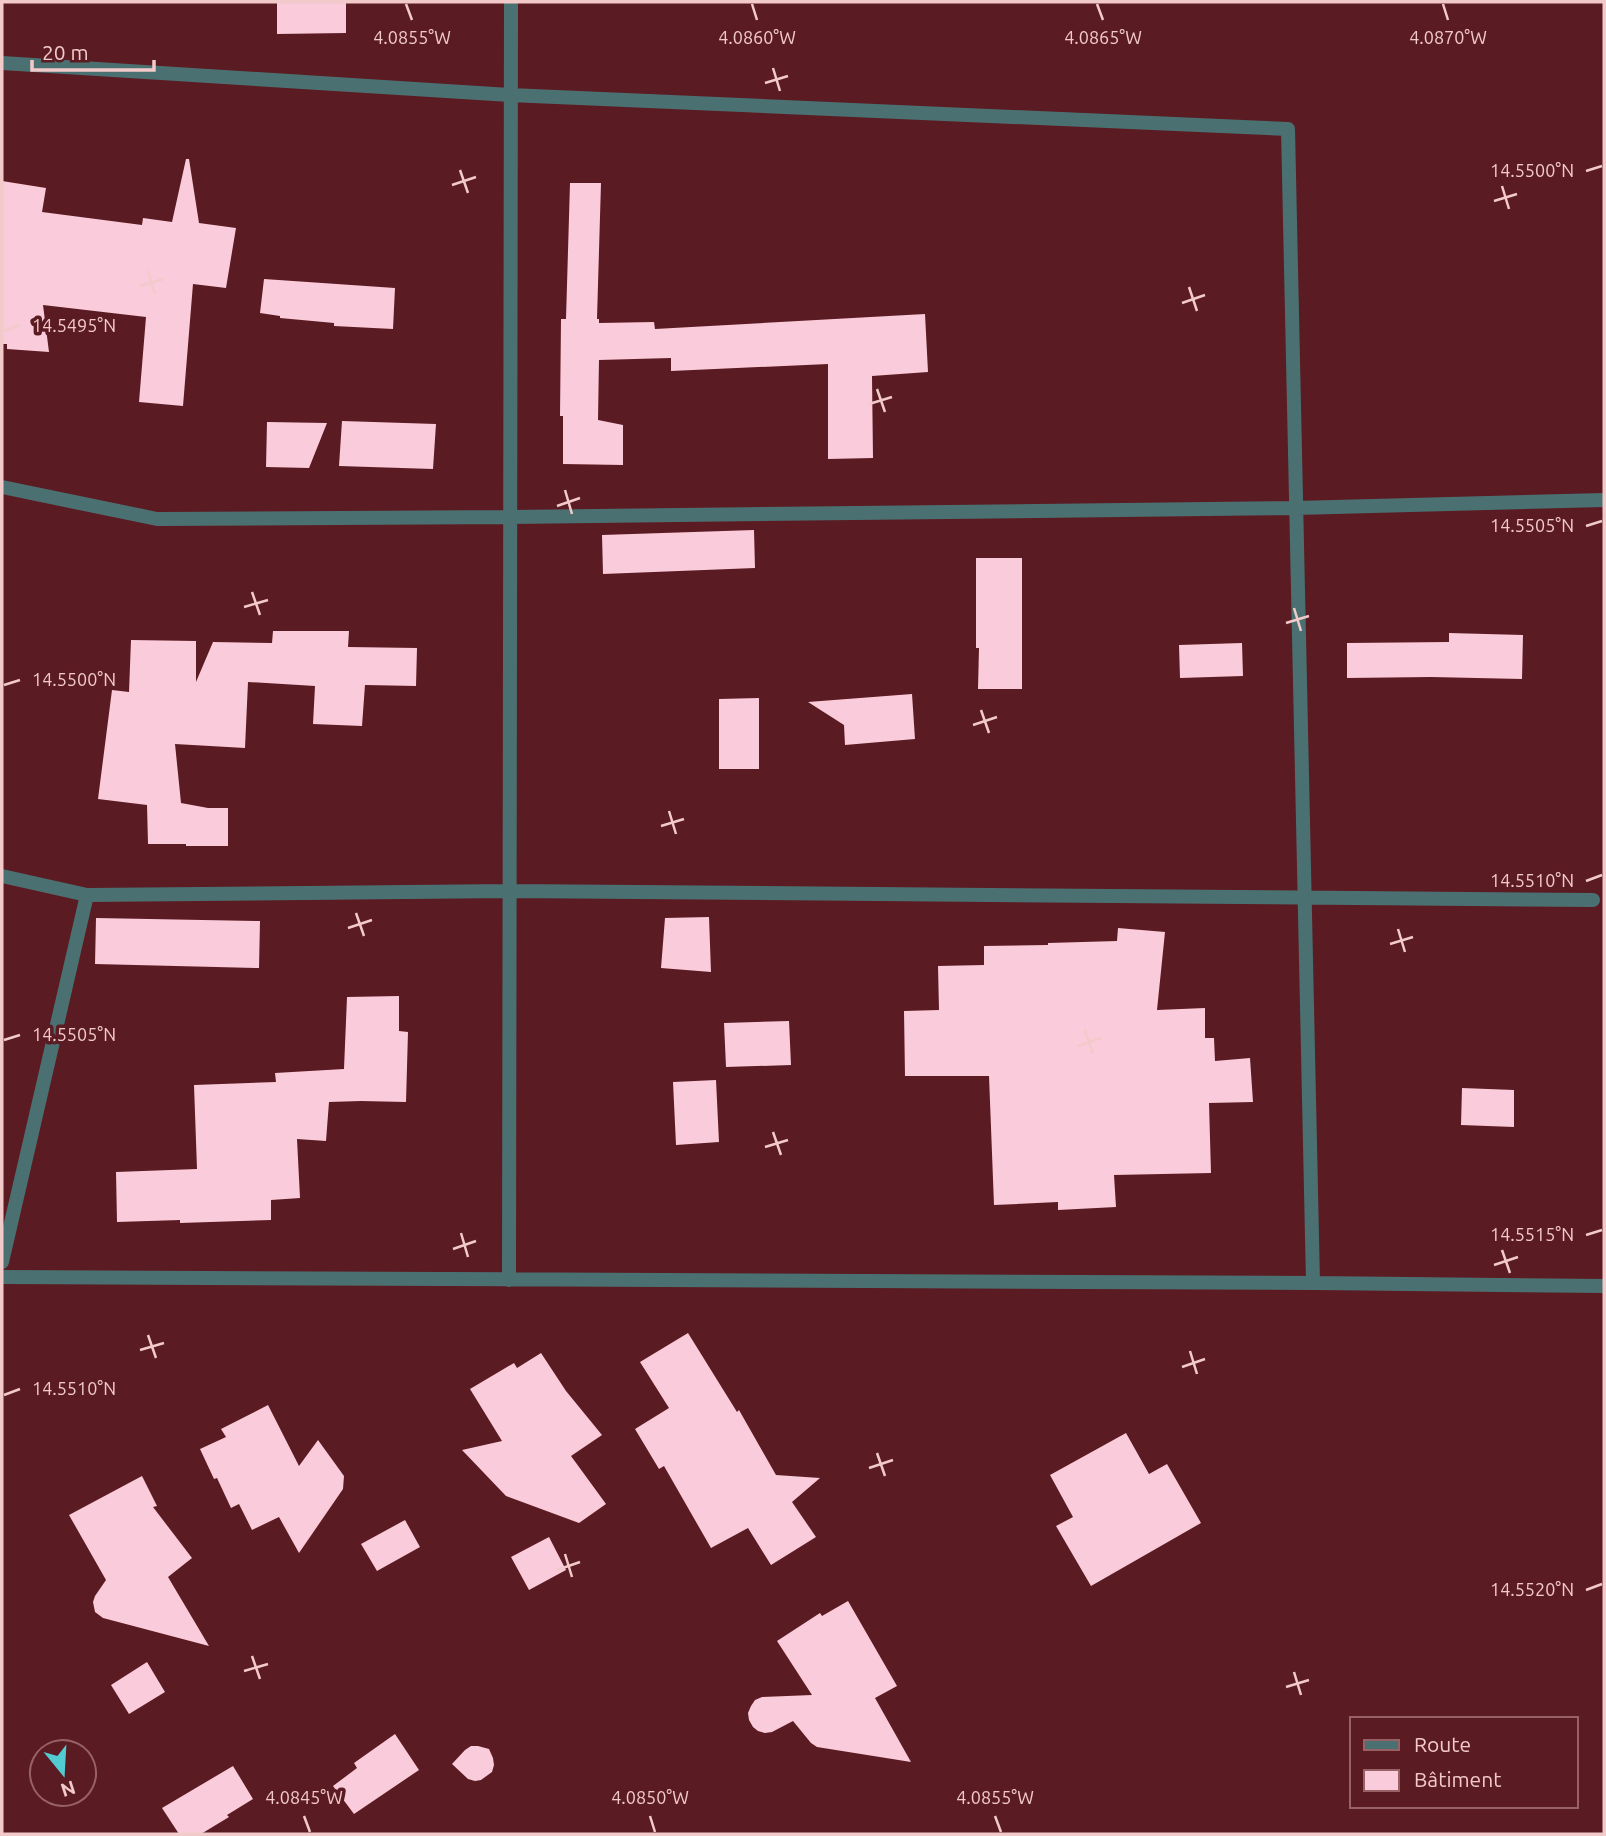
<svg xmlns="http://www.w3.org/2000/svg" width="1606" height="1836" font-family="Ubuntu,sans-serif">
  <style>
    .building { fill: #facbda }
    .lines { fill: none; stroke-linecap: round; stroke-linejoin: round }
    .minor { stroke: #4b7071; stroke-width: 14 }
    .ticks { fill: none; stroke: #f2caca; stroke-width: 2.5 }
    .ticks-label { font-size: 18px; text-anchor: middle; fill: #f2caca; stroke: #5b1b22; stroke-width: 7; stroke-linejoin: round; paint-order: stroke }
  </style>
  <rect width="100%" height="100%" fill="#5b1b22"/>
  <path class="building" d="M277 2H346V33L277 34Z
    M186 159H189L199 223 236 228 226 288 193 284 183 406 139 402 146 317 43 305 49 352 7 349V344H2V181L46 188 42 212 142 225 143 218 172 222Z
    M570 183H601L597 319H599V323L654 322 655 329 925 314 928 372 872 376 873 458 828 459V364L671 371V358L599 360 598 420 623 425V465L563 464V416H560L561 319H566Z
    M264 279 395 288 393 329 334 326V323L280 318V316L260 313Z
    M342 421 436 424 433 469 339 466Z
    M267 422 327 423 309 468 266 467Z
    M754 530 755 568 603 574 602 535Z
    M976 558H1022V689H978L979 648H976Z
    M273 631H349L348 647 417 648 416 686 365 685 362 726 313 724 315 686 248 682 245 748 175 744 181 803 208 808H228V846H186V844H148L147 805 98 799 112 690 129 692 131 640 196 641V682L213 642 272 643Z
    M1449 633 1523 635 1522 679 1431 677 1347 678V643L1449 642Z
    M1242 643 1243 676 1180 678 1179 645Z
    M912 694 915 739 845 745 844 725 808 702Z
    M759 698V769H719V699Z
    M709 917 711 972 661 968 665 918Z
    M96 918 260 921 259 968 95 964Z
    M1118 928 1165 932 1157 1010 1205 1008V1038H1214L1215 1061 1250 1058 1253 1102 1209 1103 1211 1173 1114 1175 1116 1207 1058 1210V1202L994 1205 989 1076H905L904 1011 939 1010 938 966 984 965V946L1048 945V943L1117 941Z
    M399 996V1031L408 1032 406 1102 361 1101 329 1102 326 1141 297 1139 300 1198 271 1200V1220L180 1223V1220L117 1222 116 1172 197 1169 194 1085 276 1082 275 1073 344 1069 347 997Z
    M789 1021 791 1065 726 1067 724 1023Z
    M716 1080 719 1142 676 1145 673 1082Z
    M1462 1088 1514 1090V1127L1461 1125Z
    M688 1333 737 1412 739 1410 776 1475 820 1478 792 1502 816 1537 771 1565 748 1528 711 1548 664 1466 659 1469 635 1429 669 1408 640 1362Z
    M541 1353 566 1391 602 1435 571 1456 606 1504 579 1523 506 1496 462 1450 502 1441 470 1389 514 1363 517 1368Z
    M268 1405 299 1466 318 1440 344 1476 343 1489 299 1553 279 1517 252 1530 239 1504 231 1508 217 1478 214 1479 200 1449 226 1437 221 1429Z
    M1126 1433 1149 1474 1167 1464 1201 1523 1091 1586 1056 1526 1073 1517 1050 1475Z
    M142 1476 157 1506 153 1507 192 1558 168 1577 209 1646 103 1618 95 1612 93 1602 95 1596 106 1580 69 1515Z
    M405 1520 420 1547 377 1571 361 1544Z
    M549 1537 566 1570 529 1590 511 1557Z
    M848 1601 897 1686 875 1698 911 1762 817 1747 811 1743 793 1721 772 1732 765 1733 758 1731 753 1727 749 1720 748 1713 751 1706 755 1700 762 1697 812 1695 777 1641 820 1613 822 1616Z
    M147 1662 165 1692 129 1714 111 1685Z
    M395 1734 419 1770 354 1814 333 1786 357 1768 354 1763Z
    M471 1746H478L489 1749 493 1758 494 1765 492 1772 481 1780 475 1781 468 1779 452 1764 465 1750Z
    M233 1766 253 1799 227 1815 229 1817 201 1834H179L162 1808Z"/>
  <g class="lines">
    <path class="minor" d="M2 63 510 95 1288 129 1313 1283
      M2 487 157 519 510 517 1296 508 1604 500
      M2 876 87 895 510 891 1593 900
      M2 1262 87 895
      M2 1277 1313 1283 1604 1286
      M509 1280 511 2"/>
  </g>
  <path class="ticks" d="M406 4 412 20M752 4 757 20M1097 4 1103 20M1443 4 1448 20M773 68 780 91M765 83 788 76M460 170 468 193M1586 171 1602 166M452 185 476 177M1502 186 1509 209M1494 201 1517 194M148 271 155 294M140 286 163 279M1189 287 1197 311M1182 303 1205 295M4 331 20 325M877 389 885 412M869 404 892 397M565 490 572 514M557 506 580 498M1586 526 1602 521M252 592 260 615M244 607 268 600M1294 608 1301 631M1286 623 1309 616M4 685 20 680M981 710 989 733M973 725 997 717M669 811 676 834M661 826 684 819M1586 881 1602 875M356 913 364 936M348 928 372 920M1398 929 1405 952M1390 944 1413 937M1085 1030 1093 1054M4 1040 20 1035M1078 1046 1101 1038M773 1132 781 1155M765 1147 788 1140M461 1233 468 1257M1586 1235 1602 1230M453 1249 476 1241M1502 1250 1510 1273M1494 1265 1518 1257M148 1335 156 1358M140 1350 164 1343M1190 1351 1197 1374M1182 1367 1205 1359M4 1395 20 1389M877 1453 885 1476M869 1468 893 1460M565 1554 572 1577M557 1570 580 1562M1586 1590 1602 1584M252 1656 260 1679M244 1671 268 1664M1294 1672 1301 1695M1286 1687 1309 1680M304 1816 310 1832M650 1816 655 1832M995 1816 1001 1832"/>
  <g class="ticks-label">
    <text x="412" y="44">4.0855°W</text>
    <text x="757" y="44">4.0860°W</text>
    <text x="1103" y="44">4.0865°W</text>
    <text x="1448" y="44">4.0870°W</text>
    <text x="1532" y="177">14.5500°N</text>
    <text x="74" y="332">14.5495°N</text>
    <text x="1532" y="532">14.5505°N</text>
    <text x="74" y="686">14.5500°N</text>
    <text x="1532" y="887">14.5510°N</text>
    <text x="74" y="1041">14.5505°N</text>
    <text x="1532" y="1241">14.5515°N</text>
    <text x="74" y="1395">14.5510°N</text>
    <text x="1532" y="1596">14.5520°N</text>
    <text x="304" y="1804">4.0845°W</text>
    <text x="650" y="1804">4.0850°W</text>
    <text x="995" y="1804">4.0855°W</text>
  </g>
  <rect width="1606" height="1836" fill="none" stroke="#f2caca" stroke-width="7"/>
  <rect x="1350" y="1717" width="228" height="91" fill="#5b1b22" stroke="#976165" stroke-width="2"/>
  <rect x="1364" y="1740" width="35" height="10" fill="#4b7071" stroke="#976165" stroke-width="2"/>
  <text x="1414" y="1752" font-size="21" fill="#f2caca">Route</text>
  <rect x="1364" y="1770" width="35" height="21" fill="#facbda" stroke="#976165" stroke-width="2"/>
  <text x="1414" y="1787" font-size="21" fill="#f2caca">Bâtiment</text>
  <g transform="translate(63 1773) rotate(162)"><circle r="33" fill="#5b1b22" stroke="#976165" stroke-width="2"/>
  <path d="M0-5L12 26L0 18L-12 26Z" fill="#52ccd0"/>
  <text y="-10" font-size="19" font-weight="bold" text-anchor="middle" fill="#f2caca">N</text>
  </g>
  <path d="M32 60v10h122v-10" fill="none" stroke="#f2caca" stroke-width="3.5"/>
  <text x="42" y="60" font-size="21" fill="#f2caca" stroke="#5b1b22" stroke-width="5" paint-order="stroke">20 m</text>
</svg>
